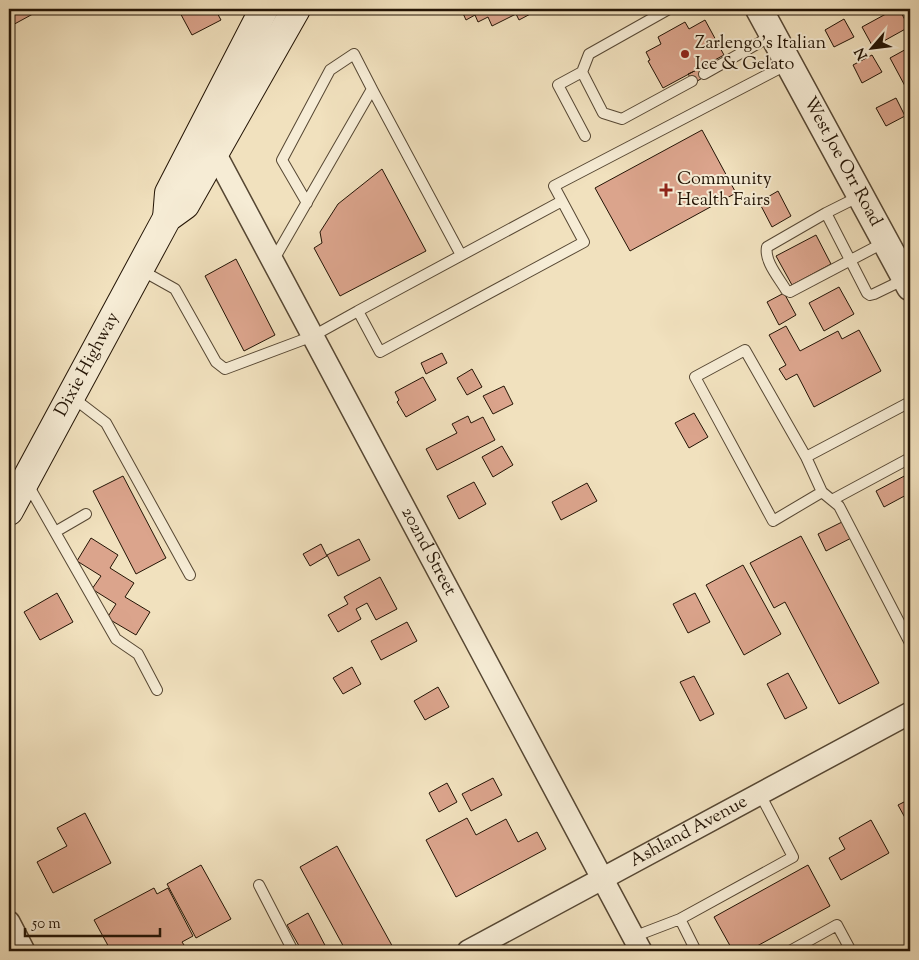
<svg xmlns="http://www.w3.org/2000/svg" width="919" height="960" font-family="'Sorts Mill Goudy',serif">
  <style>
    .building { fill: #dba48c; stroke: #231405 }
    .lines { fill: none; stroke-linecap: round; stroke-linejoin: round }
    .service-casing { stroke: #564733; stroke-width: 12 }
    .minor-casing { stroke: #564733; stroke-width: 24 }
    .tertiary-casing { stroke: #564733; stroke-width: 29 }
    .secondary-casing { stroke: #231405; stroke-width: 30 }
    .service { stroke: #f6ecd5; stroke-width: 10 }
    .minor { stroke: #f6ecd5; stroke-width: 21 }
    .tertiary { stroke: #f6ecd5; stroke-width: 26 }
    .secondary { stroke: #f6ecd5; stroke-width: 28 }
    .poi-dot { fill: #8f2418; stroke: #f6ecd5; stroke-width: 2 }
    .labels { text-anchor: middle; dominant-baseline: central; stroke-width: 4; stroke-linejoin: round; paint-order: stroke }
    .poi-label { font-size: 18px; fill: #231405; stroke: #f6ecd5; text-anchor: start }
    .street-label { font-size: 18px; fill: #231405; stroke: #f6ecd5 }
  </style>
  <rect width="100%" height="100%" fill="#f1e1be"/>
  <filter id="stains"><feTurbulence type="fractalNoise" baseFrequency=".004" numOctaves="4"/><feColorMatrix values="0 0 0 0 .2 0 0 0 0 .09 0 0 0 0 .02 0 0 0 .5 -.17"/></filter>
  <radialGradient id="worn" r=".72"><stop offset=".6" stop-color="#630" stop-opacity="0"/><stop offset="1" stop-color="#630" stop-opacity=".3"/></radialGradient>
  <path class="building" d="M9 9H42L9 27Z
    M178 9H215L221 20 192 35Z
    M461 9H535L536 11 519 20 516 14 492 26 488 17 478 22 475 15 466 20Z
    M895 9H899L909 27 873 47 862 27Z
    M844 19 854 37 834 47 825 30Z
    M705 20 724 55 663 88 648 61 650 60 646 52 661 44 658 37 685 22 689 29Z
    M910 47V84L905 86 890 58Z
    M872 55 882 72 862 83 853 65Z
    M699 69 704 77 694 83 688 74Z
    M896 98 905 116 886 126 876 108Z
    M702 130 736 193 630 251 595 188Z
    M382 169 426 251 340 296 314 248 322 243 320 232 338 204Z
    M778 191 791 216 772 227 759 202Z
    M816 235 831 264 792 285 776 256Z
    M236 259 275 335 244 351 205 276Z
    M839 287 854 314 824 331 809 303Z
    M784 293 796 315 779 325 767 302Z
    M786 326 800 351 838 331 842 339 859 330 881 371 814 407 797 374 786 380 779 369 786 365 769 335Z
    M442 353 447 363 426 374 421 363Z
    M472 369 482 387 467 395 457 378Z
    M423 377 436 400 406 417 397 402 399 400 395 392Z
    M504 386 513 404 493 414 483 396Z
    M694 413 708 437 689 448 675 423Z
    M468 416 471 423 483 417 495 440 437 470 426 449 457 433 452 424Z
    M502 446 513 465 493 477 482 457Z
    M910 473V493L884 507 876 491Z
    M123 476 166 558 136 574 93 491Z
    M474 482 486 504 459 519 447 496Z
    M587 483 597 501 561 520 552 502Z
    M850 518 859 534 826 551 818 534Z
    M801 536 879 683 839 704 785 602 774 608 750 563Z
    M91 538 118 555 110 568 134 583 125 597 150 612 136 635 107 618 116 604 92 589 101 576 77 561Z
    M359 539 370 560 338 576 327 555Z
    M321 544 327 556 310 566 303 554Z
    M743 565 781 634 744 655 706 585Z
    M380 577 397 609 376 620 367 603 356 609 361 619 338 632 328 615 348 604 344 597Z
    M57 593 73 622 40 640 24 612Z
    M695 593 710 622 688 633 673 604Z
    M407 622 417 641 381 660 371 641Z
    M352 667 361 684 343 694 333 678Z
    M788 673 807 708 785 719 767 684Z
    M694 676 714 714 700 721 680 682Z
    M438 687 449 707 425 720 414 701Z
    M493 778 502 795 471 811 462 794Z
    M447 783 457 802 439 812 429 793Z
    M910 799V825H909L898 805Z
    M85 813 111 863 53 893 37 862 67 846 57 828Z
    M467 818 476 835 506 819 518 842 537 832 546 849 456 897 426 840Z
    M871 820 889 853 841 880 829 858 845 849 839 838Z
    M337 846 395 951H346L300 867Z
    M201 865 231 919 196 938 167 884Z
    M808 865 830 906 748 951H733L714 917Z
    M154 888 157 894 168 888 193 936 182 942 188 951H111L94 920Z
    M308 913 328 951H302L287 925Z"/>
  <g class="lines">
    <g class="service-casing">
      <path id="service" d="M582 72 603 113 622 119 692 81
        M704 74 773 35
        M585 136 558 85 582 72 589 54 669 9
        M860 196 826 213 867 293 870 295 874 294 905 279
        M307 203 282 160 330 70 354 54 372 89
        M826 213 767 247C764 261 779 278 786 290L790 292 885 242
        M273 261 372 89 461 255
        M141 270 175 289 216 362 225 369 313 336 358 311 380 352 584 242 554 186 788 64
        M358 311 562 201
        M72 397 106 423 190 575
        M910 402 806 457 745 350 695 377 773 521 822 492 839 506 910 643
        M806 457 822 492
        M27 483 116 639 138 654 157 690
        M832 500 910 458
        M55 532 86 514
        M259 885 293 951
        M633 937 680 919
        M696 951 680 919 793 857 760 794
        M790 951 837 925 851 951"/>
    </g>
    <g class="minor-casing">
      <g id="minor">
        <path id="s1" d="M215 153 641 951"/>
        <path d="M9 922 24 951"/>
        <path id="s2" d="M468 951 910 713"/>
      </g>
    </g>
    <g class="tertiary-casing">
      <g id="tertiary">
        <path id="s3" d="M759 9 910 287"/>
      </g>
    </g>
    <g class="secondary-casing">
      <g id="secondary">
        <path d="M167 218 169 193 264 9"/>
        <path id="s4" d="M9 511 167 218 185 205 296 9"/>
      </g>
    </g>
    <use href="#service" class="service"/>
    <use href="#minor" class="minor"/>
    <use href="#tertiary" class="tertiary"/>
    <use href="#secondary" class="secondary"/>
  </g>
  <g class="poi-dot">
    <circle cx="685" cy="54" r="5"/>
    <path d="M663.5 182.5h5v5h5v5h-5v5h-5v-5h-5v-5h5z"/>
  </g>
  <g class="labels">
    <g class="poi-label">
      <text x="695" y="44">Zarlengo's Italian<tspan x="695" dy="21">Ice &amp; Gelato</tspan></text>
      <text x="677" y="180">Community<tspan x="677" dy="21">Health Fairs</tspan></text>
    </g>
    <g class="street-label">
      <text stroke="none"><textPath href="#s3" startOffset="174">West Joe Orr Road</textPath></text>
      <text stroke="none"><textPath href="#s4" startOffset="166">Dixie Highway</textPath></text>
      <text stroke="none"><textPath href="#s1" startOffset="452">202nd Street</textPath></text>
      <text stroke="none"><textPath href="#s2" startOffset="251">Ashland Avenue</textPath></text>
    </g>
  </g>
  <rect width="919" height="960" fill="none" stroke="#f1e1be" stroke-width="30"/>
  <rect x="10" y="10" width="899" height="940" fill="none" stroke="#231405" stroke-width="2.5"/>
  <rect x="15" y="15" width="889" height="930" fill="none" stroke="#231405"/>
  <g transform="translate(872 48) rotate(242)" stroke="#f6ecd5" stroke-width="4" paint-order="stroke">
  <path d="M0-4L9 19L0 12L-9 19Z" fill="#231405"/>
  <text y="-8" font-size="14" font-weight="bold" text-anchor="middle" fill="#231405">N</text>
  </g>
  <path d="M25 928v8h135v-8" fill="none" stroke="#231405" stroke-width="2.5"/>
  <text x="32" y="928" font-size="15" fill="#231405" stroke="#f6ecd5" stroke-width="4" paint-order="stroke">50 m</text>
  <rect width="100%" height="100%" filter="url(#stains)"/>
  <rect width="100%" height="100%" fill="url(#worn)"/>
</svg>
